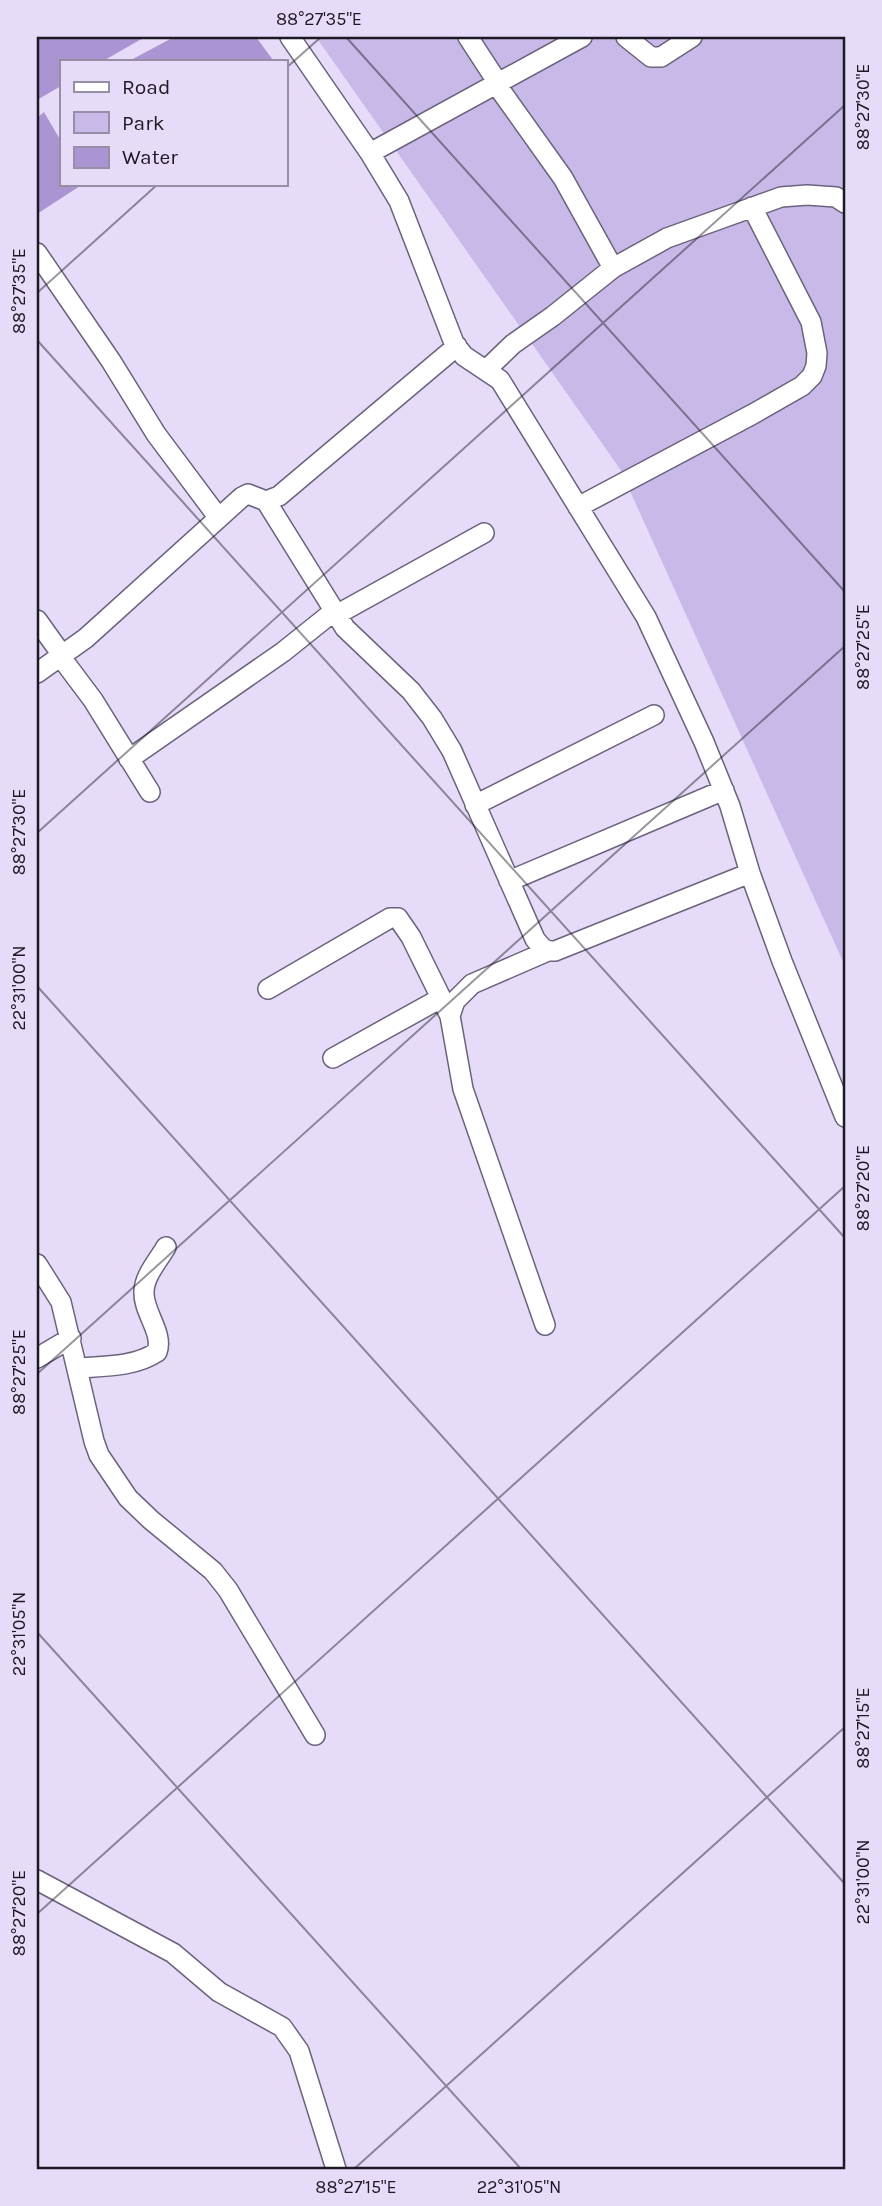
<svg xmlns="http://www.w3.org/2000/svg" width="882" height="2206" font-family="Karla,sans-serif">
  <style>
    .green { fill: #c9b9e8 }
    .water { fill: #aa95d2 }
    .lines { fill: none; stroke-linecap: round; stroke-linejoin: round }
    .minor-casing { stroke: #6b627c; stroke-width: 22 }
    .minor { stroke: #fff; stroke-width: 19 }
    .ticks { fill: none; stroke: #1c1923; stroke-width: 2; stroke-opacity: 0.45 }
    .neatline { fill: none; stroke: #1c1923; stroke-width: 2.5 }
    .ticks-label { font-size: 18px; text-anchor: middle; fill: #1c1923 }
  </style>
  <rect width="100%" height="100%" fill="#e6dcfa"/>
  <path class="green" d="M316 37H845V966L620 469Z"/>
  <path class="water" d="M37 37H145L103 61H61V86L37 100Z
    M174 37H256L273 60 129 61Z
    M44 112 61 141V184H83L37 214V118Z"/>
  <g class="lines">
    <g class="minor-casing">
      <path id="minor" d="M290 37 370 153 399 201 454 343 464 356 500 380 646 617 704 742 730 806 750 873 782 961 845 1117
        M468 37 498 83
        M626 37 651 57H661L692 37
        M496 84 563 178 613 268
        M370 153 582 37
        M37 253 111 361 156 434 218 517
        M486 370 513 344 553 316 613 268 667 238 781 197 807 195 836 197 845 203
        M266 501 345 628 411 691 432 718 452 751 535 939C541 947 545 952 555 951L750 873
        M578 507 753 414 802 386 812 376 816 366 817 353 811 322 752 207
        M336 615 484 533
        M37 620 62 655
        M60 656 93 700 150 792
        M37 673 86 638 242 497 248 494 266 501 279 496 457 346
        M129 759 283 652 333 612
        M475 805 654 715
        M509 881 724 790
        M268 989 390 918H398L411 937 450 1016
        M333 1058 441 998
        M37 1264 61 1302 94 1441 99 1455 128 1498 151 1520 213 1571 228 1590 315 1735
        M545 1325 463 1089 450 1016 455 1001 472 984 548 951
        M37 1358 71 1338
        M78 1368C104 1366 135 1367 157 1352 164 1333 143 1312 144 1292 144 1276 158 1261 166 1247
        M37 1880 173 1953 219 1992 282 2027 299 2051 336 2169"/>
    </g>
    <use href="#minor" class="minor"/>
  </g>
  <path class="ticks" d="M346 37 845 592M285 69 321 37M37 293 158 184M37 340 845 1238M37 833 845 105M37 986 845 1884M37 1374 845 646M37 1632 521 2169M37 1914 845 1186M354 2169 845 1727"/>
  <rect width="882" height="2206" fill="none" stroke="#e6dcfa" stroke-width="77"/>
  <rect x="60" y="60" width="228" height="126" fill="#e6dcfa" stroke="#958ea4" stroke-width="2"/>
  <rect x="74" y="82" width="35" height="10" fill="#ffffff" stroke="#958ea4" stroke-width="2"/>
  <text x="122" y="94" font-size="21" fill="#1c1923">Road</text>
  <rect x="74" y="112" width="35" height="21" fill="#c9b9e8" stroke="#958ea4" stroke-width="2"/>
  <text x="122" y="130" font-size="21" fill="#1c1923">Park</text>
  <rect x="74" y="147" width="35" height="21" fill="#aa95d2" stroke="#958ea4" stroke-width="2"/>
  <text x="122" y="164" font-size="21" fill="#1c1923">Water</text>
  <rect x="38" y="38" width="806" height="2130" class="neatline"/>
  <g class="ticks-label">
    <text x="319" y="25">88°27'35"E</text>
    <text transform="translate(863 107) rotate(-90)" y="6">88°27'30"E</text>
    <text transform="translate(19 291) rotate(-90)" y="6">88°27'35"E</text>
    <text transform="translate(863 647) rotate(-90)" y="6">88°27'25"E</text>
    <text transform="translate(19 832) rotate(-90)" y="6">88°27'30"E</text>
    <text transform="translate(19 988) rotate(-90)" y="6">22°31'00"N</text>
    <text transform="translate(863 1188) rotate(-90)" y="6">88°27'20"E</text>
    <text transform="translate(19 1372) rotate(-90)" y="6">88°27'25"E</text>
    <text transform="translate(19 1634) rotate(-90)" y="6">22°31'05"N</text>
    <text transform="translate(863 1728) rotate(-90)" y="6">88°27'15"E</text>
    <text transform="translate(863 1882) rotate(-90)" y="6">22°31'00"N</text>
    <text transform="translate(19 1913) rotate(-90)" y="6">88°27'20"E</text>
    <text x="356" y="2193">88°27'15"E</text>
    <text x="519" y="2193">22°31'05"N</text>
  </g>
</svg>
